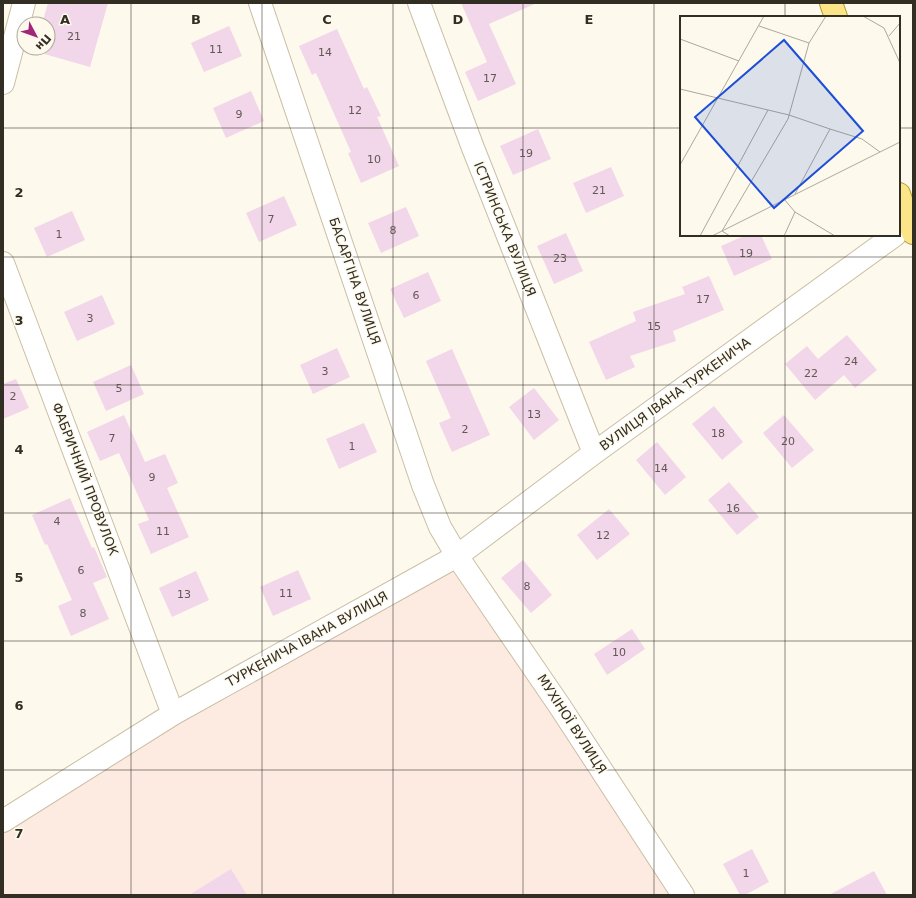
<svg xmlns="http://www.w3.org/2000/svg" width="916" height="898" font-family="'DejaVu Sans',sans-serif">
  <style>
    .industrial { fill: #fdebe1 }
    .building { fill: #f2d6e9 }
    .lines { fill: none; stroke-linecap: round; stroke-linejoin: round }
    .minor-casing { stroke: #cbbfa3; stroke-width: 24 }
    .major-casing { stroke: #b39931; stroke-width: 24 }
    .minor { stroke: #fff; stroke-width: 22 }
    .major { stroke: #fbe588; stroke-width: 22 }
    .grid { fill: none; stroke: #322e23; stroke-width: 1; stroke-opacity: 0.55 }
    .labels { text-anchor: middle; dominant-baseline: central; stroke-width: 3; stroke-linejoin: round; paint-order: stroke }
    .number-label { font-size: 11px; fill: #625854 }
    .street-label { font-size: 13px; fill: #322e23; stroke: #fdf9ed }
    .inset-road { fill: none; stroke: #aca89c; stroke-width: 1 }
    .view { fill: #1d4ed8; fill-opacity: 0.15; stroke: #1d4ed8; stroke-width: 2 }
    .inset-edge { fill: none; stroke: #322e23; stroke-width: 2 }
    .grid-label { font-size: 13px; text-anchor: middle; font-weight: bold; fill: #322e23; stroke: #fdf9ed; stroke-width: 3; stroke-linejoin: round; paint-order: stroke }
  </style>
  <rect width="100%" height="100%" fill="#fdf9ed"/>
  <path class="industrial" d="M440 554 600 775 672 895H3V816Z"/>
  <path class="building" d="M48 3H108L90 67 34 51 35 48H48V24H42Z
    M461 3H537L489 24 516 84 478 101 465 72 487 62Z
    M229 26 242 56 204 72 191 43Z
    M337 29 364 89 367 87 381 116 377 117 399 166 361 183 348 153 351 152 316 73 312 75 299 46Z
    M251 91 264 121 226 138 213 108Z
    M538 129 551 159 513 175 500 146Z
    M611 167 624 196 586 213 573 183Z
    M284 196 297 225 259 242 246 213Z
    M406 207 419 236 381 253 368 223Z
    M72 211 85 240 47 257 34 228Z
    M566 233 583 271 554 284 537 246Z
    M746 235H761L772 259 734 276 721 246Z
    M428 272 441 301 404 318 390 289Z
    M709 276 724 310 673 331 676 341 630 356 635 367 606 380 589 342 636 321 633 312 685 294 682 287Z
    M102 295 115 324 77 341 64 312Z
    M847 335 877 370 855 388 844 375 815 400 785 364 807 346 818 359Z
    M337 348 350 377 313 394 300 365Z
    M452 349 490 435 452 452 439 423 451 418 426 361Z
    M131 365 144 394 106 411 93 382Z
    M16 379 29 408 3 419V384Z
    M534 388 559 420 534 440 509 407Z
    M714 406 743 442 722 460 692 424Z
    M124 415 145 462 165 454 178 483 167 488 189 537 151 554 138 524 149 520 119 453 100 461 87 432Z
    M784 415 814 450 792 468 763 433Z
    M364 423 377 452 339 469 326 439Z
    M657 442 686 477 665 495 636 460Z
    M729 482 759 517 737 535 708 500Z
    M70 498 92 548 94 547 107 577 93 583 109 619 71 636 58 606 72 600 47 544 45 545 32 515Z
    M609 509 630 534 597 560 577 535Z
    M523 560 552 595 531 613 501 578Z
    M298 570 311 599 273 616 260 587Z
    M196 571 209 600 172 617 159 588Z
    M632 629 645 649 607 675 594 654Z
    M752 849 769 882 745 895H740L723 864Z
    M231 869 247 895H189Z
    M874 871 887 895H829Z"/>
  <g class="lines">
    <g class="minor-casing">
      <path id="minor" d="M260 3 423 485 440 527 457 556 559 705 683 895
        M419 3 473 148 594 453
        M3 83 24 3
        M3 263 173 714 457 556 594 453 895 235
        M3 821 173 714"/>
    </g>
    <g class="major-casing">
      <path id="major" d="M831 3 836 17
        M899 194 913 233"/>
    </g>
    <use href="#minor" class="minor"/>
    <use href="#major" class="major"/>
  </g>
  <path class="grid" d="M131 3V895M262 3V895M393 3V895M523 3V895M654 3V895M785 3V17M3 128H681M899 128H913M785 235V895M3 257H913M3 385H913M3 513H913M3 641H913M3 770H913"/>
  <g class="labels">
    <g class="number-label">
      <text x="74" y="36">21</text>
      <text x="216" y="49">11</text>
      <text x="325" y="52">14</text>
      <text x="490" y="78">17</text>
      <text x="355" y="110">12</text>
      <text x="239" y="114">9</text>
      <text x="526" y="153">19</text>
      <text x="374" y="159">10</text>
      <text x="599" y="190">21</text>
      <text x="271" y="219">7</text>
      <text x="393" y="230">8</text>
      <text x="59" y="234">1</text>
      <text x="746" y="253">19</text>
      <text x="560" y="258">23</text>
      <text x="416" y="295">6</text>
      <text x="703" y="299">17</text>
      <text x="90" y="318">3</text>
      <text x="654" y="326">15</text>
      <text x="851" y="361">24</text>
      <text x="325" y="371">3</text>
      <text x="811" y="373">22</text>
      <text x="119" y="388">5</text>
      <text x="13" y="396">2</text>
      <text x="534" y="414">13</text>
      <text x="465" y="429">2</text>
      <text x="718" y="433">18</text>
      <text x="112" y="438">7</text>
      <text x="788" y="441">20</text>
      <text x="352" y="446">1</text>
      <text x="661" y="468">14</text>
      <text x="152" y="477">9</text>
      <text x="733" y="508">16</text>
      <text x="57" y="521">4</text>
      <text x="163" y="531">11</text>
      <text x="603" y="535">12</text>
      <text x="81" y="570">6</text>
      <text x="527" y="586">8</text>
      <text x="286" y="593">11</text>
      <text x="184" y="594">13</text>
      <text x="83" y="613">8</text>
      <text x="619" y="652">10</text>
      <text x="746" y="873">1</text>
    </g>
    <g class="street-label">
      <text transform="translate(505 229) rotate(68)">ІСТРИНСЬКА ВУЛИЦЯ</text>
      <text transform="translate(355 281) rotate(71)">БАСАРГІНА ВУЛИЦЯ</text>
      <text transform="translate(675 394) rotate(-36)">ВУЛИЦЯ ІВАНА ТУРКЕНИЧА</text>
      <text transform="translate(85 479) rotate(69)">ФАБРИЧНИЙ ПРОВУЛОК</text>
      <text transform="translate(307 639) rotate(-29)">ТУРКЕНИЧА ІВАНА ВУЛИЦЯ</text>
      <text transform="translate(572 724) rotate(57)">МУХІНОЇ ВУЛИЦЯ</text>
    </g>
  </g>
  <g transform="translate(680 16)">
    <rect width="220" height="220" fill="#fdf9ed"/>
    <path class="inset-road" d="M183 0 204 12 220 47M79 10 129 27M209 20 220 7M0 23 59 45M0 73 109 99 150 113 115 178M150 113 182 123 200 136M0 149 84 0M104 183 115 196 155 220M20 220 88 94M32 220 220 126M50 220 42 215 108 103 129 27 146 0M104 220 115 196"/>
    <path class="view" d="M104 24 183 115 94 192 15 101Z"/>
    <rect width="220" height="220" class="inset-edge"/>
  </g>
  <g class="grid-label">
    <text x="65" y="24">A</text>
    <text x="196" y="24">B</text>
    <text x="327" y="24">C</text>
    <text x="458" y="24">D</text>
    <text x="589" y="24">E</text>
    <text x="19" y="197">2</text>
    <text x="19" y="325">3</text>
    <text x="19" y="454">4</text>
    <text x="19" y="582">5</text>
    <text x="19" y="710">6</text>
    <text x="19" y="838">7</text>
  </g>
  <rect width="916" height="898" fill="none" stroke="#322e23" stroke-width="8"/>
  <g transform="translate(36 36) rotate(131)"><circle r="19" fill="#fdf9ed" stroke="#aca89c"/>
  <path d="M0-3L7 15L0 10L-7 15Z" fill="#a12579"/>
  <text y="-6" font-size="11" font-weight="bold" text-anchor="middle" fill="#322e23">Пн</text>
  </g>
</svg>
